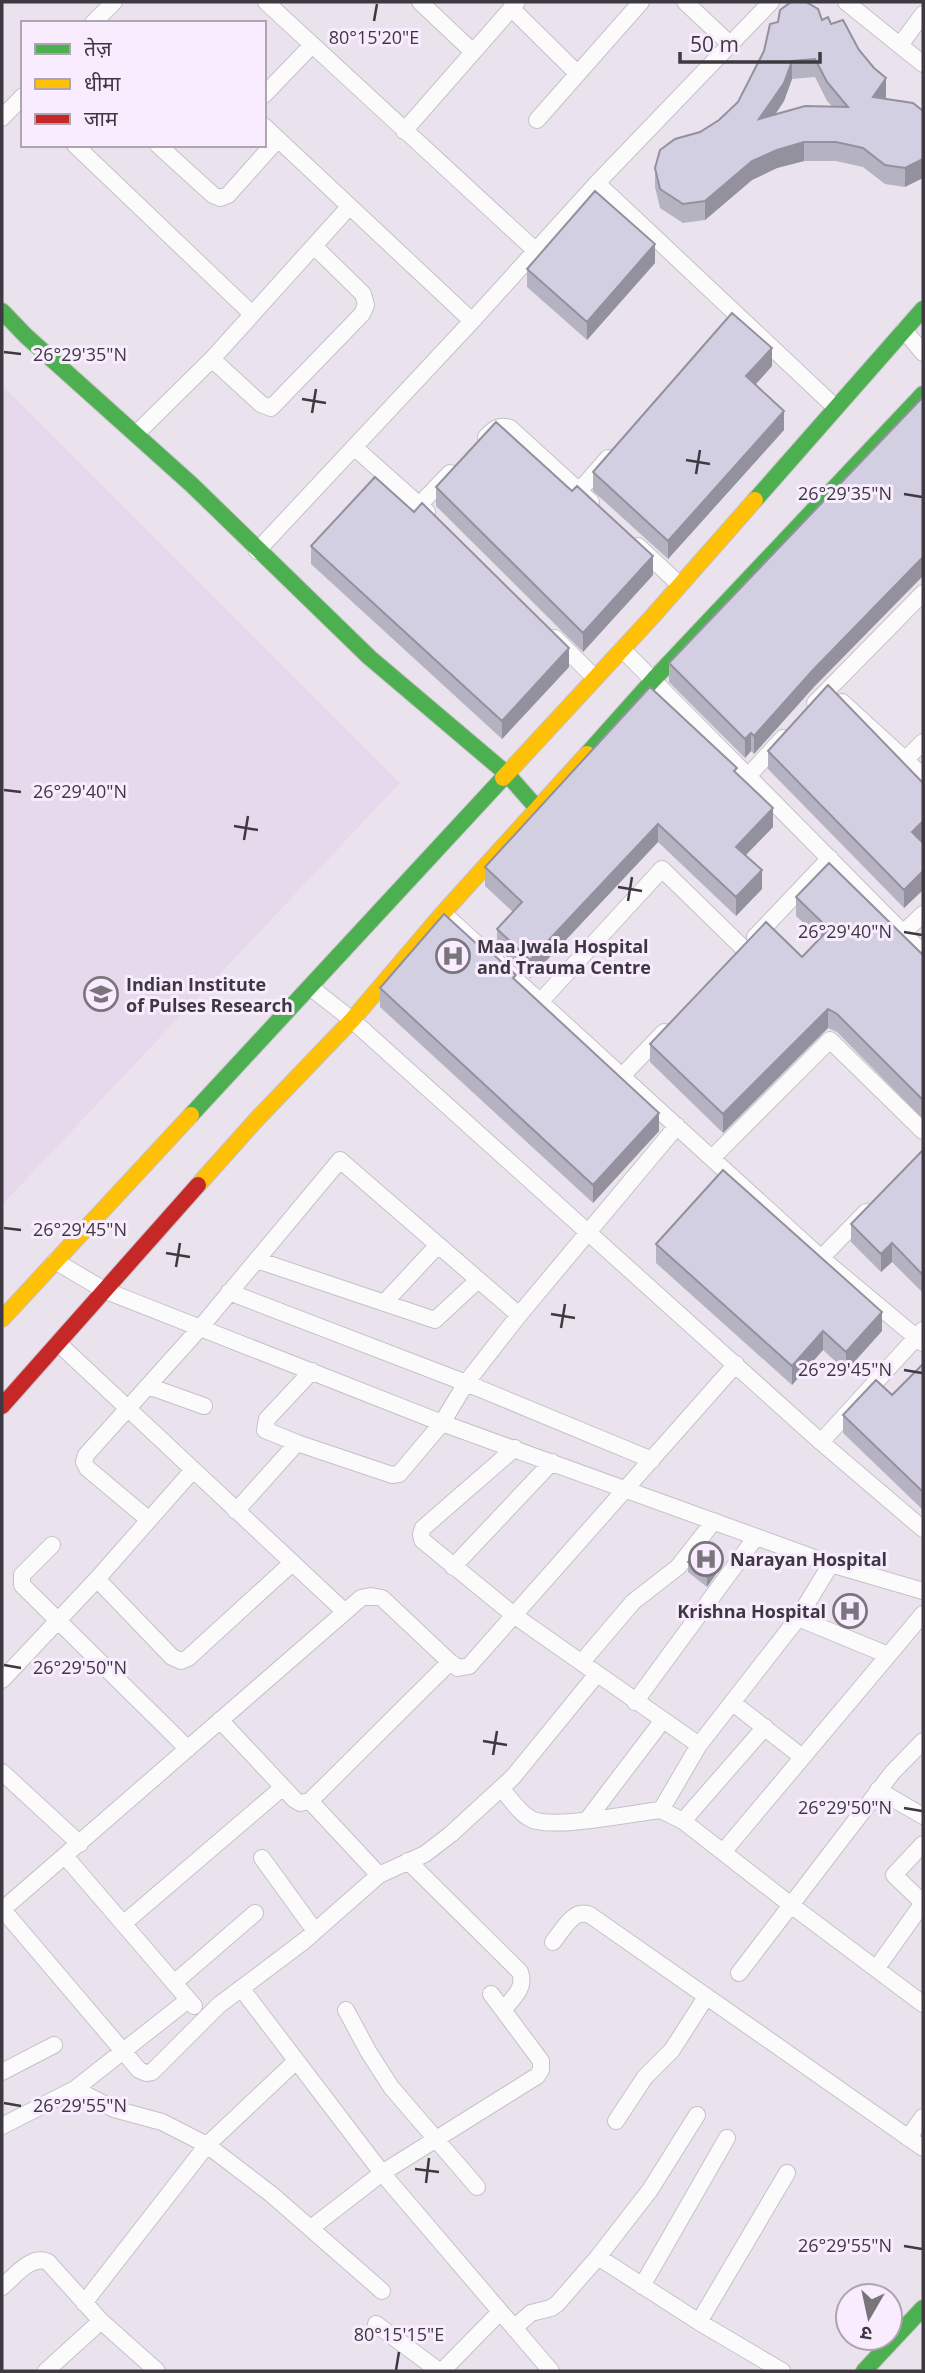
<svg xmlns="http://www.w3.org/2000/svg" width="925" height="2373" font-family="'Open Sans','Noto Sans Devanagari',sans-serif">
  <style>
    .built { fill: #e6d9eb }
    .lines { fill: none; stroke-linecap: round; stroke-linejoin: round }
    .street-casing { stroke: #c6c0c8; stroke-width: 18 }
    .fast-casing { stroke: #c6c0c8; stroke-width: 18 }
    .slow-casing { stroke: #c6c0c8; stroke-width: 18 }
    .jam-casing { stroke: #c6c0c8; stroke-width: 18 }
    .street { stroke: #fcfbfc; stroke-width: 16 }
    .fast { stroke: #4caf50; stroke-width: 16 }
    .slow { stroke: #ffc107; stroke-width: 16 }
    .jam { stroke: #c62828; stroke-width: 16 }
    .wall { fill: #b5b2c2; fill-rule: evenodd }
    .shaded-wall { fill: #94919e }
    .building { fill: #d3cfe2; stroke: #94919e; stroke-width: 2; fill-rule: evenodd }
    .ticks { fill: none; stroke: #3e3941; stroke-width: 2.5 }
    .labels { text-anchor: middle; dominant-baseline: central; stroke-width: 6; stroke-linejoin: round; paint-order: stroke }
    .poi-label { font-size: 18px; font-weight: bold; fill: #3e3941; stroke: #f8ecfe; text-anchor: start }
    .ticks-label { font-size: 18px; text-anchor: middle; fill: #3e3941; stroke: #f8ecfe; stroke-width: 6; stroke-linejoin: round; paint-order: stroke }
  </style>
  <rect width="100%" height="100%" fill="#eae3ed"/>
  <path class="built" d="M2 385 400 783 2 1205Z"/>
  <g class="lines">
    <g class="street-casing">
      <path id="street" d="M266 2 536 251
        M420 2 473 52
        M685 2 731 45
        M846 2 923 64
        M511 8 577 73
        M93 23 114 2
        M900 45 923 14
        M264 95 312 45
        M2 118 23 96
        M537 120 641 2
        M264 126 472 321
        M404 131 517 2
        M75 145 252 314
        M158 145 213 195 220 198 228 195 278 139
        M597 183 835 407
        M904 330 923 353
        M212 359 261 404 271 408 362 314 366 305 363 294 314 246
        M136 434 212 359 349 207
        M486 437C494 429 498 424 510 428L591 502
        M354 447 427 512
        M579 491 608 458
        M420 504 450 473
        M638 546 680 585
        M257 551 472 321 597 183 771 2
        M555 638 595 678
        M622 649 923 953
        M842 702 923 776
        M815 703 923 593
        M906 759 923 742
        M749 775 783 738
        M443 913 821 1258 923 1343
        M903 933 923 914
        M755 937 830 858
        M310 987 352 1020 821 1442 923 1529
        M540 1002 662 869 744 949
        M622 1076 664 1032
        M712 1158 830 1040 923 1131
        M821 1258 866 1212
        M257 1260 435 1320 478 1280
        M55 1261 104 1290 442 1423 831 1564 923 1591
        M229 1292 466 1383 652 1460
        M384 1303 438 1245
        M519 1315 677 1126
        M58 1343 344 1611
        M148 1386 204 1406
        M821 1442 923 1330
        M515 1448 423 1528 421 1534 422 1540 515 1616 699 1745
        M236 1511 297 1443
        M149 1520 87 1468 84 1462 86 1455 200 1328 340 1160 519 1315 466 1383 442 1423 399 1474 392 1475 297 1443 265 1430 267 1419 312 1371
        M52 1545 22 1575V1585L188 1749
        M453 1567 552 1462
        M97 1579 172 1657 181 1661 188 1658 292 1563
        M798 1618 888 1655
        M582 1662 633 1602 678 1567 714 1521
        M2 1680 97 1579 193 1470
        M635 1702 756 1537
        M733 1703 802 1757
        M220 1720 295 1800 300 1803 310 1801 450 1662
        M923 1741 892 1773 791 1905 923 2004
        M2 1772 80 1844
        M501 1788C510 1798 519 1813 531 1819 552 1830 633 1813 661 1810
        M878 1790 923 1816
        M310 1801 379 1875
        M587 1820 663 1720
        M683 1821 765 1727
        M723 1852 923 1614
        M65 1856 194 2006
        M262 1858 315 1931
        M408 1861 520 1972C526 1988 513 1998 503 2010
        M2 1910 361 1598 371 1596 382 1598 450 1662 458 1668 469 1666 736 1364
        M3 1910 139 2070 146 2073 152 2072 219 2005 304 1941 379 1875 425 1854 451 1834 513 1777 597 1674
        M123 1924 282 1788
        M553 1942C563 1930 573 1908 590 1915L923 2148
        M876 1969 923 1903 894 1875 923 1844
        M739 1973 791 1905 683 1821 661 1810 699 1745 798 1618 831 1564
        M174 1983 255 1913
        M241 1988 382 2173 551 2371
        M346 2010 368 2051 391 2087 477 2187
        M2 2072 54 2045
        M75 2089 114 2109 162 2122 207 2145 271 2194 382 2291
        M616 2121 645 2077 672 2050 706 1997
        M2 2126 75 2089 188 2000
        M908 2138 923 2117
        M311 2228 382 2173 537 2076 541 2070V2061L491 1994
        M598 2257 699 2322 782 2371
        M642 2286 727 2138
        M2 2287C14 2277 31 2254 48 2262L101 2321 157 2371
        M84 2303 207 2145 295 2062
        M699 2322 787 2173
        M376 2324 439 2371
        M514 2328 531 2313 551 2308 557 2304 598 2257 650 2190 697 2115
        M46 2371 101 2321
        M442 2371 500 2312"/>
    </g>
    <g class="fast-casing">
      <path id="fast" d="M2 311 26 336 192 485 369 657 507 774 537 808
        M755 500 923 309
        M587 754 654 679 923 394
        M191 1115 503 778
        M864 2371 923 2308"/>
    </g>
    <g class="slow-casing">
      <path id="slow" d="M503 778 652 617 755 500
        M198 1185 257 1119 352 1020 443 913 587 754
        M2 1319 191 1115"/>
    </g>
    <g class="jam-casing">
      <path id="jam" d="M2 1406 198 1185"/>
    </g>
    <use href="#street" class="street"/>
    <use href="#fast" class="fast"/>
    <use href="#slow" class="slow"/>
    <use href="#jam" class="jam"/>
  </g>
  <path class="wall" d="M822 20 831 24 859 50 886 97 884 99 913 103 905 187 885 184 863 167 836 161H804L777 168 752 180 705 220 683 223 660 208 655 187V168L700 132 719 120ZM815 77 827 101 832 106 775 115 784 101 792 79Z
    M655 263 587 340 527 287V269Z
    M772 366 755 385 784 430 668 559 593 491V472Z
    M436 487 653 575 583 652 436 506Z
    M311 546 569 667 502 739 311 564Z
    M669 663 813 688 754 754 751 751 745 758 669 682Z
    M768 751 922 841 923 843V890L904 908 768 769Z
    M737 774 773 827 746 855 762 889 736 916 658 842 530 978 497 948V929L513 912 485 886V867Z
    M796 897 923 955V1119L837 1032 828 1028 723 1133 650 1062V1044L802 957 820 938 796 916Z
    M516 981 659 1131 593 1203 380 1007V988Z
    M923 1150V1293L892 1262 881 1272 851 1242V1224Z
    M656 1244 882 1331 846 1371 823 1350 792 1385 656 1263Z
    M923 1364V1510L843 1433V1415L892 1395Z
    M688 1562 721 1567 707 1587 688 1572Z"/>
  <path class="shaded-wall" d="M792 61V79L784 101 759 138V119Z
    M886 78V97L873 116V97Z
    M804 142V161L777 168 752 180 705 220V201L752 161 777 150Z
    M923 159V178L905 187V168Z
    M655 244V263L587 340V322Z
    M772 348V366L746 395V376Z
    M784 411V430L668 559V541Z
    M653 556V575L583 652V633Z
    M923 557V576L813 688 754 754V736L813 670Z
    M569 648V667L502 739V721Z
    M751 733V751L745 758V739Z
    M773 808V827L736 865V847Z
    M923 821V840L912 850V832Z
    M658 824V842L530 978V960Z
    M762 870V889L736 916V897Z
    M923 871V890L904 908V890Z
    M828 1009V1028L723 1133V1114Z
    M659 1113V1131L593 1203V1185Z
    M892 1243V1262L881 1272V1254Z
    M882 1312V1331L846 1371V1352Z
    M823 1331V1350L792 1385V1366Z
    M721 1558V1567L707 1587V1577Z"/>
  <path class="building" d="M791 2H806L818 9 822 20 828 17 831 24 843 20 859 50 874 68 886 78 873 97 913 103 923 111V159L905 168 885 165 863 148 836 142H804L777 150 752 161 705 201 683 204 660 189 655 168 660 150 675 139 700 132 719 120 738 102 764 51 770 24 778 22 780 10ZM815 59 827 82 848 107 805 106 759 119 784 83 792 61Z
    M595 191 655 244 587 322 527 269Z
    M732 313 772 348 746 376 784 411 668 541 593 472Z
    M923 397V557L813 670 754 736 751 733 745 739 669 663Z
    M496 422 572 491 577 486 653 556 583 633 436 487Z
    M375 477 414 512 422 503 569 648 502 721 311 546Z
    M828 685 923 783V821L912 832 923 843V871L904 890 768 751Z
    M650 687 737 768 734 771 773 808 736 847 762 870 736 897 658 824 530 960 497 929 522 902 485 867Z
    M829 863 923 955V1100L837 1014 828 1009 723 1114 650 1044 766 922 802 957 829 929 796 897Z
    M444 914 480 947 482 944 516 975 513 978 659 1113 593 1185 380 988Z
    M923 1150V1275L892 1243 881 1254 851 1224Z
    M723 1170 882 1312 846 1352 823 1331 792 1366 656 1244Z
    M923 1364V1492L843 1415 876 1380 892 1395Z
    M702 1543 721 1558 707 1577 688 1562Z"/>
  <path class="ticks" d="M374 21 377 4M4 352 21 354M302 399 326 403M312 413 316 389M686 460 710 464M696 474 700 450M904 494 922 497M4 790 21 792M234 826 258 830M244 840 248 816M618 887 642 891M628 901 632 877M904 932 922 935M4 1228 21 1230M166 1253 190 1257M176 1267 180 1243M551 1314 575 1318M561 1328 565 1304M904 1370 922 1373M4 1665 21 1668M483 1741 507 1745M493 1755 497 1731M904 1808 922 1811M4 2103 21 2106M415 2169 439 2172M426 2183 429 2158M904 2246 922 2249M396 2370 399 2352"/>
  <defs>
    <g id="hospital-ring" transform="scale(1.75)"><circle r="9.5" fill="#f8ecfe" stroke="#7a747d" stroke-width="1.5"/><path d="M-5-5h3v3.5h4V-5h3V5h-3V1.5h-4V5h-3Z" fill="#7a747d"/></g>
    <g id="university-ring" transform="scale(1.75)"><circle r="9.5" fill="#f8ecfe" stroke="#7a747d" stroke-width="1.5"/><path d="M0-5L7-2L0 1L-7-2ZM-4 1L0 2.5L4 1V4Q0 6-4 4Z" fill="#7a747d"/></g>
  </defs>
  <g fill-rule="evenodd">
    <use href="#hospital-ring" x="453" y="956"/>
    <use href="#university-ring" x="101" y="994"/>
    <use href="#hospital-ring" x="706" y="1559"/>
    <use href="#hospital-ring" x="850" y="1611"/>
  </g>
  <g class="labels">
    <g class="poi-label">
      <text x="477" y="946">Maa Jwala Hospital<tspan x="477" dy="21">and Trauma Centre</tspan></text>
      <text x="126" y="984">Indian Institute<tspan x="126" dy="21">of Pulses Research</tspan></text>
      <text x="730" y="1559">Narayan Hospital</text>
      <text x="826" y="1611" text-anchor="end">Krishna Hospital</text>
    </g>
  </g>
  <g class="ticks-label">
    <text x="374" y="44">80°15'20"E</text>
    <text x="80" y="361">26°29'35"N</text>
    <text x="845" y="500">26°29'35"N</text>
    <text x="80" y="798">26°29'40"N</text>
    <text x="845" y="938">26°29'40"N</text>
    <text x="80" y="1236">26°29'45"N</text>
    <text x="845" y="1376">26°29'45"N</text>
    <text x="80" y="1674">26°29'50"N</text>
    <text x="845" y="1814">26°29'50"N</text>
    <text x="80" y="2112">26°29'55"N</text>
    <text x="845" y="2252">26°29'55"N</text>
    <text x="399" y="2341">80°15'15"E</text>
  </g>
  <rect width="925" height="2373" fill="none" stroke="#3e3941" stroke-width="7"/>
  <rect x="21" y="21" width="245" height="126" fill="#f8ecfe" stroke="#aea4b2" stroke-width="2"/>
  <rect x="35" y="44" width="35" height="10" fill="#4caf50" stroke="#aea4b2" stroke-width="2"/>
  <text x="84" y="56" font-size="21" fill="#3e3941">तेज़</text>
  <rect x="35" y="79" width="35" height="10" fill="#ffc107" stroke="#aea4b2" stroke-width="2"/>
  <text x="84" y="91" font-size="21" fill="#3e3941">धीमा</text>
  <rect x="35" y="114" width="35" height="10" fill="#c62828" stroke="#aea4b2" stroke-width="2"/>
  <text x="84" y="126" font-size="21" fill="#3e3941">जाम</text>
  <g transform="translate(869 2317) rotate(189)"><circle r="33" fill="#f8ecfe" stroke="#aea4b2" stroke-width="2"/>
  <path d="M0-5L12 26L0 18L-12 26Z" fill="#7a747d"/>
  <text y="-10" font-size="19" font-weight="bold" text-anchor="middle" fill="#3e3941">उ</text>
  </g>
  <path d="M680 52v10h140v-10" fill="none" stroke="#3e3941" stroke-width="3.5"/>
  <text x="690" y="52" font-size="21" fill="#3e3941" stroke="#f8ecfe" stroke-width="5" paint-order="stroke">50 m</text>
</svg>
